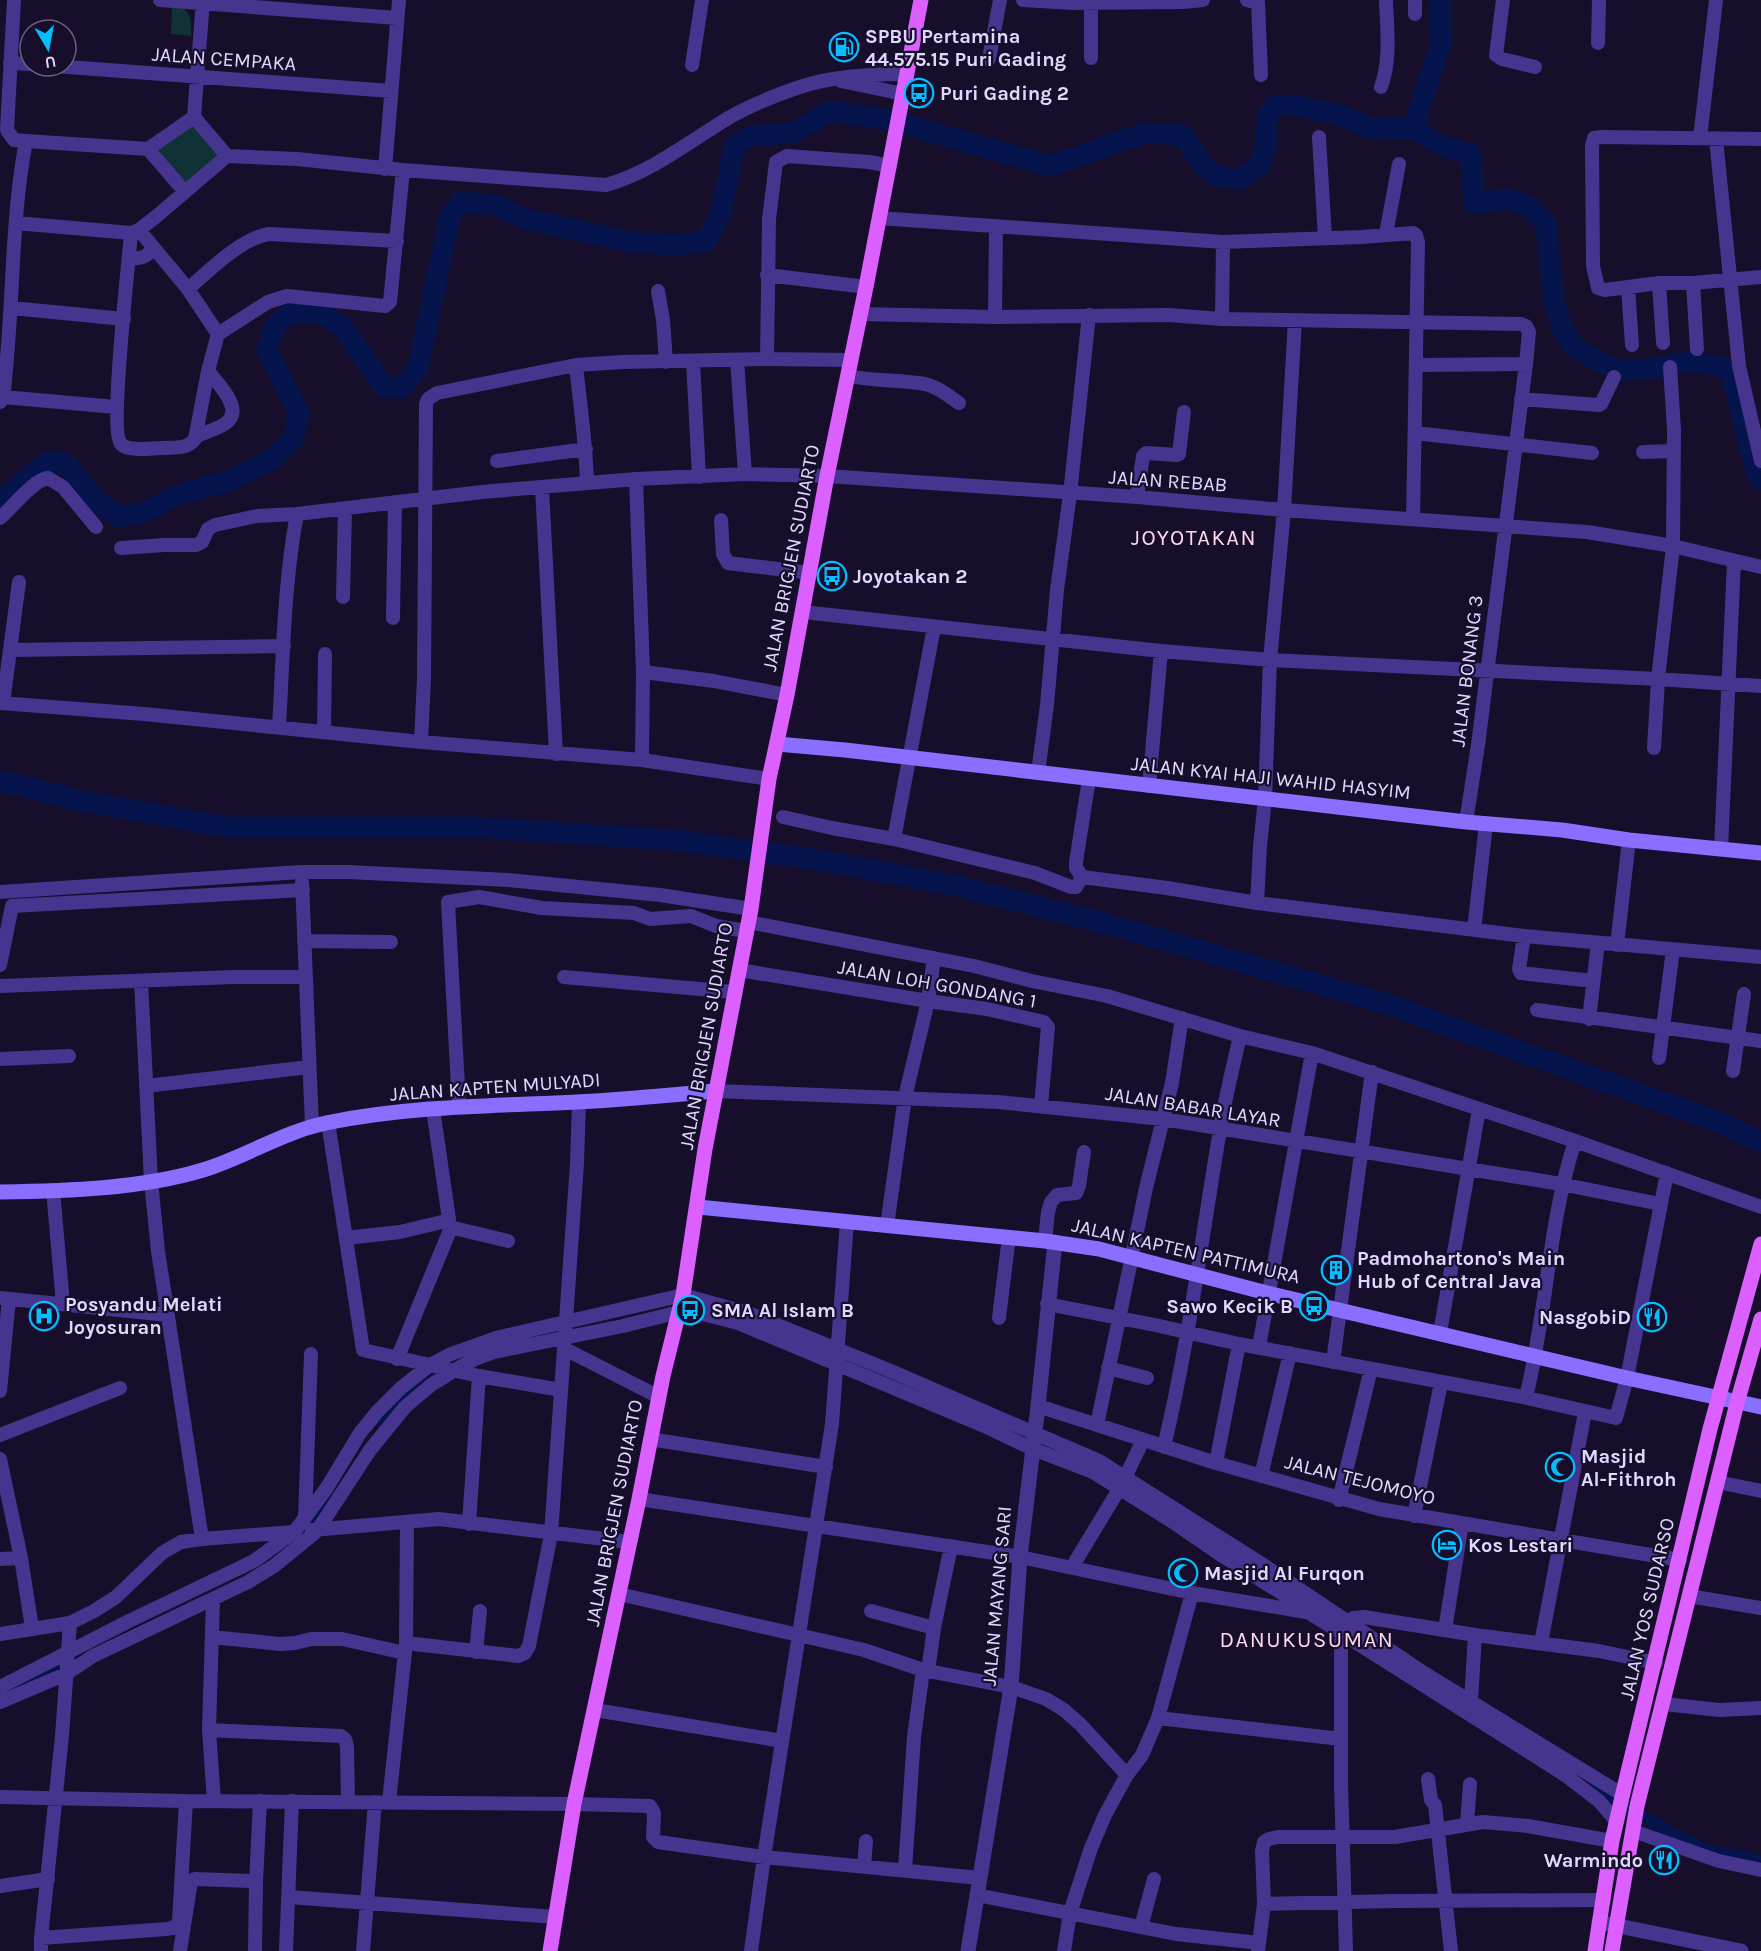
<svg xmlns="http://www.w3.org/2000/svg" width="1761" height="1951" font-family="Karla,sans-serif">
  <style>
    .green { fill: #103135 }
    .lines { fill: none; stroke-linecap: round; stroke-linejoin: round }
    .canal { stroke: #05144c; stroke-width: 12 }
    .river { stroke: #05144c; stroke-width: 21 }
    .minor { stroke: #46358e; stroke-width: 14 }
    .tertiary { stroke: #46358e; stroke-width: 15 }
    .secondary { stroke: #896fff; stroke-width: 15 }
    .primary { stroke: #dc5fff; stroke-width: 15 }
    .labels { text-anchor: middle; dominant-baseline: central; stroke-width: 4.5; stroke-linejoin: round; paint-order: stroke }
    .poi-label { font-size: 20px; font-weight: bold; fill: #e2d8ff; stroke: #170e2b; text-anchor: start }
    .street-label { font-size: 20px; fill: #e2d8ff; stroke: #170e2b }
    .quarter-label { font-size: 22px; letter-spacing: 1.5px; fill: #ffdaec; stroke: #170e2b }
  </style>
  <rect width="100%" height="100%" fill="#170e2b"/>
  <path class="green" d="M172 3C191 8 192 18 191 36L171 34Z
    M192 123 220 156 186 184 158 151Z"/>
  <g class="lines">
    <path class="canal" d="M509 1343 550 1332
      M844 1359 911 1388
      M376 1420 424 1383
      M1028 1440 1074 1456
      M301 1536 305 1532 328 1496
      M1244 1560 1285 1587
      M17 1688 74 1661
      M1596 1784 1628 1809 1704 1849 1761 1861"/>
    <path class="river" d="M1413 129 1441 43 1440 0
      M0 502 47 461 67 464 95 500 120 517 144 512 177 495 228 481 271 460 294 438 299 413 267 350 275 326 289 314 320 313 342 326 384 387 401 388 418 368 450 216 461 202 497 205 524 219 632 242 674 245 705 242 720 216 735 145 749 136 793 133 830 111 889 120 1050 166 1144 133 1183 135 1202 164 1216 176 1239 180 1260 165 1266 145 1267 119 1274 106 1293 105 1340 115 1371 128 1413 129 1447 148 1471 154 1474 203 1508 199 1528 206 1546 224 1554 301 1562 328 1576 349 1602 363 1622 370 1651 369 1691 361 1730 369 1756 471 1761 479
      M0 781 82 801 226 827H473L673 840 819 860 953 885 1111 925 1381 1002 1716 1121 1761 1142"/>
    <path class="minor" d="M160 0 397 18
      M203 0 194 117 227 156
      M1023 0 1073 3 1183 2 1203 0
      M1247 0 1258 3 1261 75
      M1415 0V14
      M1503 0 1496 55 1502 59 1535 67
      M1091 2V58
      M1598 43 1599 0
      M989 59 1000 0
      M10 63 30 64
      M692 65 702 0
      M54 66 391 91
      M841 81 903 94
      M1381 87C1391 59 1387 30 1386 0
      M1319 137 1325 238
      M1700 138 1716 0
      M1716 139 1739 366 1761 461
      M1761 139 1601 137 1594 138 1592 146 1593 266 1598 288 1605 290 1659 283H1693L1761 277
      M26 141 148 149 194 117
      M148 149 185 192
      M385 169 399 0
      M879 218 1223 242 1362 237 1413 233 1416 235 1418 242 1413 519
      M16 223 131 233 139 230 158 215 227 156 297 159 403 170 606 185C652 172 690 141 730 117 757 102 803 83 833 79 858 75 882 74 907 74
      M139 230 188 289 218 334
      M131 233C129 261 109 431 121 444 129 452 151 448 161 448 174 447 187 450 195 439L208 371 218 334 268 302 287 296 385 306 390 302 403 170
      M1386 234 1399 164
      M129 257C139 260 146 258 153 249
      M767 275 866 287
      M1659 283 1663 343
      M1693 283 1697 349
      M1628 287 1632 345
      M188 289C209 271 241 238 269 234L397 241
      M658 291 663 320 666 362
      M12 308 124 319
      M860 314 995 317 1168 315 1222 319 1521 324 1526 326 1529 332 1526 364 1478 745 1466 822
      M995 317 996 227
      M1222 319 1223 242
      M767 359 769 219 776 162 787 156 869 162 890 166
      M737 360 745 474
      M693 361 699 477
      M576 365C580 405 586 443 587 483
      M1417 365 1526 364
      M848 376C874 381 900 380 925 384 938 387 949 396 959 403
      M3 397 116 407
      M1521 399 1599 405 1601 404 1614 377
      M0 402 3 397C14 312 10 225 26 141L14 140 7 130 14 0
      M1415 433 1592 453
      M196 436C206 432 218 429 226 423 245 409 217 383 208 371
      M1643 452 1674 451
      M497 461 586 449
      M636 479 643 672 642 760
      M542 488 556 754
      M1137 497 1143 456 1146 453 1177 455 1179 454 1184 412
      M0 518C13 507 32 481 48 478L63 487 96 527
      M721 520 723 554 728 563 810 573
      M121 548 164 545H196L202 542 208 529 215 525 257 516 297 514
      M343 597 345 509
      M803 612 1161 651 1270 660 1658 679 1761 686
      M393 618 395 502
      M11 650 284 646
      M643 672 714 681 787 695
      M0 703 144 714 421 742 642 760 769 779
      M3 703 19 582
      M279 727C283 658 284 582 297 514L482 492 636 479 745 474 827 476 1137 497 1284 510 1587 532 1673 546 1761 567
      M324 732 325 654
      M421 742 424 678 426 404 428 399 437 393 576 365 623 362 767 359 851 360
      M1654 748 1658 679 1673 546 1674 430 1670 367
      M1038 773 1047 705 1057 590 1070 494 1089 315
      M1089 779 1076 862V868L1082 877 1167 888 1257 903 1524 936 1761 957
      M1149 786 1161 651
      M783 817 832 828 894 839 1035 873 1071 887H1076L1082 877
      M894 839 934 627
      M1721 849 1734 561
      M302 882 312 1126
      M0 892 301 872H348L508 880 660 895 751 909
      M1257 903 1260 846 1265 799 1270 660 1284 510 1295 320
      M748 922 974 966 1032 981 1107 996 1240 1036 1312 1053 1575 1141 1761 1207
      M1474 930 1486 824
      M1524 936 1519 969 1521 973 1593 981
      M304 941 391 942
      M1617 945 1629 840
      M0 965 12 906 303 890
      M739 970 928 1001 987 1009 1044 1022 1048 1027 1041 1106
      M564 977 734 992
      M141 981 151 1181 158 1251 202 1539
      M0 986 234 977H305
      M1537 1010 1761 1041
      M1589 1019 1598 943
      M1659 1058 1673 950
      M0 1059 69 1056
      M1733 1071 1744 994
      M146 1086 309 1067
      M716 1091 998 1102 1163 1119 1561 1184 1660 1204
      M459 1106 448 902 479 897 542 908 634 913 650 919 691 916 716 926 746 931
      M328 1122 363 1350 479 1376 561 1390
      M53 1190 63 1304
      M887 1226 905 1097 928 1001 934 958
      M346 1238 400 1232 446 1221 449 1219 433 1109
      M1045 1241 1048 1212 1051 1202 1057 1195 1076 1193 1079 1186 1084 1152
      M0 1298 168 1315
      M1047 1304 1155 1325 1239 1344 1523 1397 1616 1418 1627 1378 1667 1173
      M999 1318 1009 1237
      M1440 1333 1479 1109
      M1259 1347 1312 1053
      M565 1349 659 1397
      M397 1359 450 1230 454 1228 508 1241
      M1333 1362 1372 1072
      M1108 1368 1147 1378
      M0 1391 9 1299
      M1526 1397C1547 1313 1548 1224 1575 1141
      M1038 1406 1216 1463 1379 1509 1680 1560
      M1097 1425 1146 1188 1172 1083 1182 1018
      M0 1435 120 1388
      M650 1439 826 1467
      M1164 1447C1189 1342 1202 1236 1220 1130 1225 1098 1233 1067 1240 1036
      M0 1459 21 1558 32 1628
      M1216 1463 1239 1344
      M1261 1476 1290 1353
      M1717 1482 1761 1491
      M639 1499 1020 1557 1192 1593 1306 1612
      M1339 1500 1371 1369
      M1414 1516 1441 1383
      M305 1518 311 1354
      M469 1524 479 1376
      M312 1530 439 1519 629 1542
      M0 1559 21 1558
      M1072 1567 1121 1486 1143 1440
      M619 1594 864 1650 923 1670 1011 1687 1046 1699 1064 1710 1080 1724 1127 1775
      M1689 1596 1761 1608
      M213 1599 209 1730 214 1801
      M871 1611 934 1628
      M1445 1630 1462 1523
      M0 1634 70 1623 94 1611 116 1597 162 1553 181 1542 202 1539 293 1532
      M212 1637 280 1644 295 1643 311 1639H342L405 1653
      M406 1643 518 1656 525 1653 529 1646 551 1534 577 1163 579 1102
      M1541 1643 1585 1412
      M476 1652 480 1611
      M928 1671 934 1628 951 1546
      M0 1687 129 1621 254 1561 295 1531 326 1489 360 1433 377 1412 401 1388 430 1365 451 1354 496 1338 683 1295 748 1313 886 1369 1099 1461 1265 1566 1424 1673 1623 1795
      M1471 1701 1475 1635
      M0 1702 66 1674 93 1656 248 1582 274 1566 317 1531 370 1450 405 1407 431 1385 455 1370 475 1359 494 1352 623 1326 679 1312 699 1313 738 1323 982 1425 1033 1449 1093 1472 1173 1522 1218 1553 1294 1601 1308 1612 1565 1775 1599 1801 1617 1822
      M1664 1704 1719 1710 1761 1708
      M595 1710 782 1741
      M1158 1718 1341 1739
      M209 1730 341 1736 345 1739 347 1747 348 1802
      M1428 1779 1431 1800 1435 1805 1451 1951
      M0 1797 186 1801 574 1804 650 1806 654 1813 653 1837 658 1842 764 1857 980 1878
      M389 1802 406 1643 407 1522
      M1467 1823 1470 1784
      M1633 1831 1719 1861 1761 1870
      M864 1867 866 1841
      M905 1870 914 1737 923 1670
      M0 1886 48 1879
      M977 1895 1176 1934 1259 1943
      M289 1897 555 1917
      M1264 1904 1395 1901 1602 1900
      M1141 1927 1154 1879
      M41 1938 167 1929 175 1927 179 1921 186 1801
      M41 1951V1938L62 1736 70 1623
      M180 1951 191 1881 195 1879 251 1881
      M255 1951 256 1882 260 1801
      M286 1951 292 1801
      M363 1951 375 1802
      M751 1951 764 1857 832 1424 847 1222
      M1064 1951 1070 1913 1091 1848 1105 1815 1127 1775 1142 1755 1158 1718 1192 1593
      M1258 1951 1264 1904 1262 1851 1264 1842 1269 1839 1278 1837H1395L1483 1822 1528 1826 1612 1841
      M1346 1951 1341 1784V1649L1342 1634 1353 1618 1364 1617 1475 1635 1599 1651 1656 1663"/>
    <path class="tertiary" d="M1599 1922 1741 1951
      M968 1951 1011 1687 1020 1557 1038 1406 1055 1242"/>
    <path class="secondary" d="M777 744 845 750 1466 822 1562 830 1629 840 1761 853
      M0 1192C66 1191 140 1189 203 1170 245 1157 283 1132 326 1123 408 1106 493 1106 576 1102 623 1100 669 1095 716 1091
      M698 1207 1045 1241 1099 1249 1267 1293 1627 1378 1761 1407"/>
    <path class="primary" d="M550 1951 574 1804 639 1499 663 1376 683 1295 705 1149 751 909 769 779 787 695 827 476 866 287 921 0
      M1595 1951 1612 1841 1622 1797 1710 1429 1761 1244
      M1612 1951 1637 1806 1737 1403 1761 1319"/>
  </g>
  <defs>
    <g id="fuel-ring" transform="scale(1.5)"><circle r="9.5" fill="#170e2b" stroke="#04beff" stroke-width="1.5"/><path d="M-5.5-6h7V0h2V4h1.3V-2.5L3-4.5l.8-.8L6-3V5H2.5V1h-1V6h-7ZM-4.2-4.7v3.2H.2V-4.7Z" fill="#04beff"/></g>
    <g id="bus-ring" transform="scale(1.5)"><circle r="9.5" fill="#170e2b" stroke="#04beff" stroke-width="1.5"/><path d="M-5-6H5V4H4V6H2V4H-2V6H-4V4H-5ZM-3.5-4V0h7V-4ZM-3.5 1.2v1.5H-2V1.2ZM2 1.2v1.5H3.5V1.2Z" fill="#04beff"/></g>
    <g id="building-ring" transform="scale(1.5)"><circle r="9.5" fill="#170e2b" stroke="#04beff" stroke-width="1.5"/><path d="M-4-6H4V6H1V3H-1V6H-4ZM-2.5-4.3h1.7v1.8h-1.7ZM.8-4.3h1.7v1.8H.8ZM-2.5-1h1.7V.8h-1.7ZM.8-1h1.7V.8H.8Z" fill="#04beff"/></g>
    <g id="hospital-ring" transform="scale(1.5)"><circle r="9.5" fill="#170e2b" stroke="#04beff" stroke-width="1.5"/><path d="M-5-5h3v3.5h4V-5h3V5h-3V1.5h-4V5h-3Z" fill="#04beff"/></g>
    <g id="restaurant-ring" transform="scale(1.5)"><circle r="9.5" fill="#170e2b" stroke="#04beff" stroke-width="1.5"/><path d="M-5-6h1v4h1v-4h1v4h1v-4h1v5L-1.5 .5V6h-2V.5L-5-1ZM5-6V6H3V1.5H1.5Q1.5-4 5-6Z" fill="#04beff"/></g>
    <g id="mosque-ring" transform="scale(1.5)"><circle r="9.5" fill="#170e2b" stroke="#04beff" stroke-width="1.5"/><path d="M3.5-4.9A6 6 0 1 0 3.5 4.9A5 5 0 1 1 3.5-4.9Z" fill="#04beff"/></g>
    <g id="hotel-ring" transform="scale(1.5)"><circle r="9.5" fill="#170e2b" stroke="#04beff" stroke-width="1.5"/><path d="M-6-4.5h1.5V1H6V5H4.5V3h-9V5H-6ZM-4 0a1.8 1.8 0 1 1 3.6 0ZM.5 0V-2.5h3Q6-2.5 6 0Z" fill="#04beff"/></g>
  </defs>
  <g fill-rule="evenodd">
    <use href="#fuel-ring" x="844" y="47"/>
    <use href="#bus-ring" x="919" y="93"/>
    <use href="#bus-ring" x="832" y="576"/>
    <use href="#building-ring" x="1336" y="1270"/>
    <use href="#bus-ring" x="1314" y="1306"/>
    <use href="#bus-ring" x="690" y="1310"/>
    <use href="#hospital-ring" x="44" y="1316"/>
    <use href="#restaurant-ring" x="1652" y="1317"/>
    <use href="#mosque-ring" x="1560" y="1467"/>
    <use href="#hotel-ring" x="1447" y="1545"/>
    <use href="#mosque-ring" x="1183" y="1573"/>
    <use href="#restaurant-ring" x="1664" y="1860"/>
  </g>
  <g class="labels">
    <g class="poi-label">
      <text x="865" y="36">SPBU Pertamina<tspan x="865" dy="23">44.575.15 Puri Gading</tspan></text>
      <text x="940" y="93">Puri Gading 2</text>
      <text x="853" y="576">Joyotakan 2</text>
      <text x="1357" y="1258">Padmohartono's Main<tspan x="1357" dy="23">Hub of Central Java</tspan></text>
      <text x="65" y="1304">Posyandu Melati<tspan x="65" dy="23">Joyosuran</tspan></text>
      <text x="1293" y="1306" text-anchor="end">Sawo Kecik B</text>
      <text x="711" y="1310">SMA Al Islam B</text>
      <text x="1631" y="1317" text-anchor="end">NasgobiD</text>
      <text x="1581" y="1456">Masjid<tspan x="1581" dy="23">Al-Fithroh</tspan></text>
      <text x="1468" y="1545">Kos Lestari</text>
      <text x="1204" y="1573">Masjid Al Furqon</text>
      <text x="1643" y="1860" text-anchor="end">Warmindo</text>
    </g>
    <g class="street-label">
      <text transform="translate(224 59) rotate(4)">JALAN CEMPAKA</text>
      <text transform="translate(1168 481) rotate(4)">JALAN REBAB</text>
      <text transform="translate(791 558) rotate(-79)">JALAN BRIGJEN SUDIARTO</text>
      <text transform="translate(1467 671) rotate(-83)">JALAN BONANG 3</text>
      <text transform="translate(1271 778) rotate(6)">JALAN KYAI HAJI WAHID HASYIM</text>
      <text transform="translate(937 984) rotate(10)">JALAN LOH GONDANG 1</text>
      <text transform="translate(706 1036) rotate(-80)">JALAN BRIGJEN SUDIARTO</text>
      <text transform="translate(495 1087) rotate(-4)">JALAN KAPTEN MULYADI</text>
      <text transform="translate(1193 1107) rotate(9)">JALAN BABAR LAYAR</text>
      <text transform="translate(1186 1251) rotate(13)">JALAN KAPTEN PATTIMURA</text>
      <text transform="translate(1360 1480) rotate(14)">JALAN TEJOMOYO</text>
      <text transform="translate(614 1513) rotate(-79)">JALAN BRIGJEN SUDIARTO</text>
      <text transform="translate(997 1596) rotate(-85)">JALAN MAYANG SARI</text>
      <text transform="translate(1647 1609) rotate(-77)">JALAN YOS SUDARSO</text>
    </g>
    <g class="quarter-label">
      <text x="1194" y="538">JOYOTAKAN</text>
      <text x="1307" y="1640">DANUKUSUMAN</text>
    </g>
  </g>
  <g transform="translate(48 48) rotate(170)"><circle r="28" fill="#170e2b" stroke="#685f80" stroke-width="1.5"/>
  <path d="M0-4.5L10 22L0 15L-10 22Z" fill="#04beff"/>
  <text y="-9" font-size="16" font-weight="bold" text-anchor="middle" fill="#e2d8ff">U</text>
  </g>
</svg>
